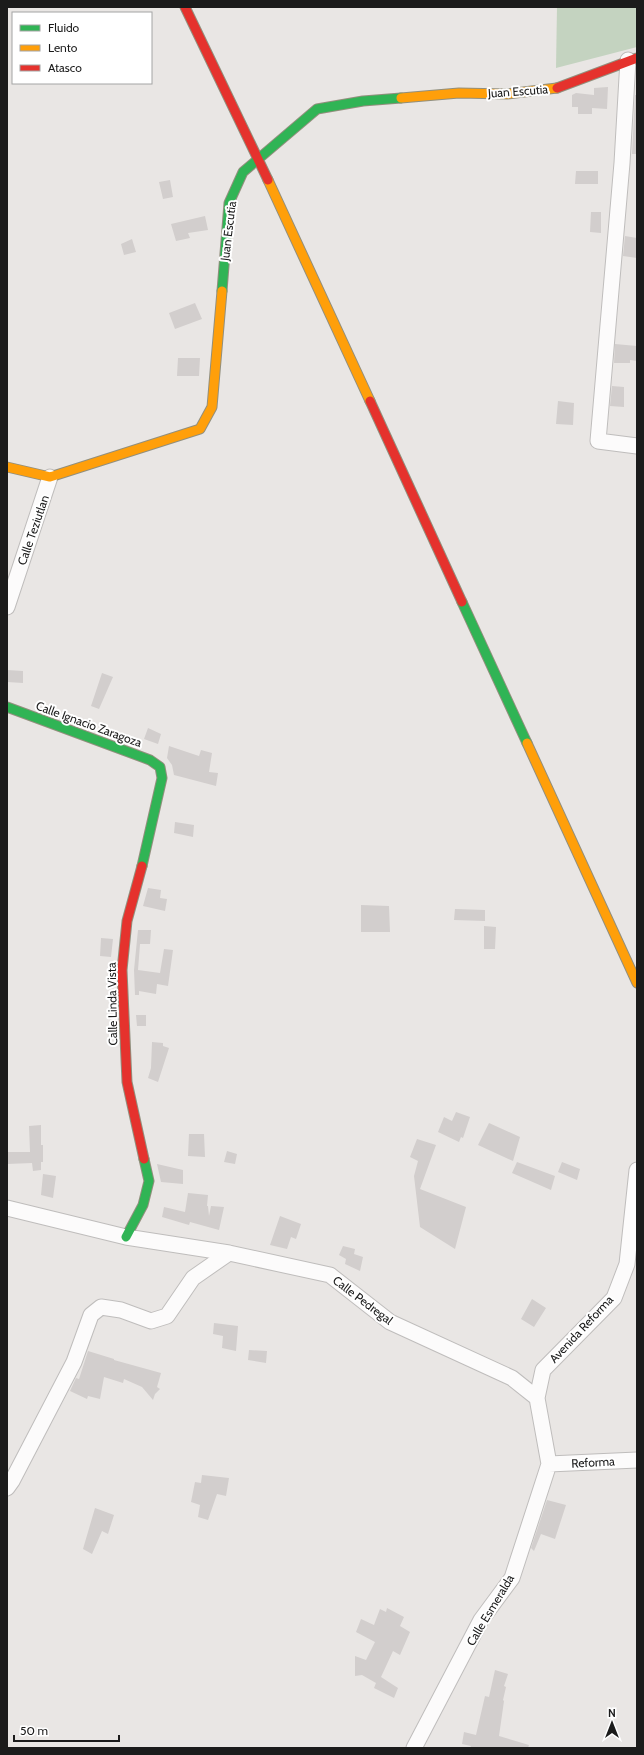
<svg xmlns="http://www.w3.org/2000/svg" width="644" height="1755" font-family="Cabin,sans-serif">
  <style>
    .cemetery { fill: #c4d3c0 }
    .building { fill: #d2cecd }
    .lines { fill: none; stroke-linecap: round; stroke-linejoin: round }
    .street-casing { stroke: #bfbdbc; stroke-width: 17 }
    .fast-casing { stroke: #928f7d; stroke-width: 11 }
    .slow-casing { stroke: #928f7d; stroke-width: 11 }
    .jam-casing { stroke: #928f7d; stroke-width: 11 }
    .street { stroke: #fcfbfb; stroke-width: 15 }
    .fast { stroke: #30b455; stroke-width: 9 }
    .slow { stroke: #ff9f0a; stroke-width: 9 }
    .jam { stroke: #e5322d; stroke-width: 9 }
    .labels { text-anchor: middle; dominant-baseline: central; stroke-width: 4; stroke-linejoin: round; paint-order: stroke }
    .street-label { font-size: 12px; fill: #1b1b1b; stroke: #fff }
  </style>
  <rect width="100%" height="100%" fill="#e9e6e4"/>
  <path class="cemetery" d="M557 7H637V47L556 68Z"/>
  <path class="building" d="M608 87 607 109 592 108V114H578V107H572V95L576 93 594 95V88Z
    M635 95H637V154H632Z
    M576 171H598V184H575Z
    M170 180 173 197 163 199 159 182Z
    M591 212H601V233L590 232Z
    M205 216 208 230 188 233 190 238 176 241 171 224Z
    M625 236 637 238V258L623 256Z
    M132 239 136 252 124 255 121 244Z
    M195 303 202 319 175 329 169 313Z
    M615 344 637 346V361L630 360V363H614Z
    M178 358H200L199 376H177Z
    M612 386 624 387V407L610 406Z
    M558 401 574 403 573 425 556 424Z
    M7 670 23 671V683L7 682Z
    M102 673 113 677 99 709 91 706Z
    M148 728 161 734 158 744 144 739Z
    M169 746 199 756 201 750 212 753 209 772 218 773 216 786 174 775 172 765 167 758Z
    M175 822 194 825 193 837 174 833Z
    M148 888 161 890 160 898 167 899 165 911 143 906Z
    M361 905 389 906 390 932H361Z
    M455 909 485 910V921L454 920Z
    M484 926 496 927 495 949H484Z
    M138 930H151L150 944H140L138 970 160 973 164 949 173 950 168 986 157 984 156 994 139 991V995H135L134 970Z
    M101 938 113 939 111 957 100 956Z
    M136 1015H146V1026H137Z
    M152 1042 163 1043V1046L169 1048 158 1082 148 1078 151 1068Z
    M456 1112 470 1117 463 1138 461 1137 459 1142 438 1132 444 1117 452 1121Z
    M489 1123 520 1137 513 1161 478 1145Z
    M41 1125V1145H43V1162H41V1170L33 1171 32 1163 7 1164V1152H30L29 1126Z
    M189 1134H204L205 1157 188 1156Z
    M417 1139 436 1145 420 1189 466 1207 455 1249 420 1227 414 1176 418 1161 410 1157Z
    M227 1151 237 1154 235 1164 224 1162Z
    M517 1162 555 1176 551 1190 512 1173Z
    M562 1162 580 1169 577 1180 558 1172Z
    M157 1164 183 1170V1184L161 1182Z
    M43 1174 56 1176 53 1198 41 1195Z
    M188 1193 208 1195 207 1206H208L209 1216 211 1206 224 1207 219 1230 190 1222 189 1225 162 1217 164 1207 185 1212Z
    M280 1216 301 1224 296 1239 291 1237 287 1249 270 1245Z
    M343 1246 355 1249 354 1254 363 1257 360 1271 345 1264 346 1259 339 1255Z
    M532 1299 546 1308 534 1327 521 1319Z
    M214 1323 238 1326 236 1351 222 1348 223 1336 213 1334Z
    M249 1350 267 1351 266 1363 248 1360Z
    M88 1351 114 1359V1360L161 1373 157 1387 160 1389 155 1394 153 1400 142 1387 124 1379 123 1383 104 1377 100 1399 88 1396 87 1399 70 1391 76 1378 79 1379Z
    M202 1475 229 1478 226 1496 217 1494 208 1520 198 1517 200 1505 191 1502 195 1482 201 1483Z
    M547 1500 566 1505 555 1539 541 1534 534 1551 531 1548Z
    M95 1508 114 1515 108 1534 102 1531 92 1554 83 1549Z
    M387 1608 404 1617 400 1626 410 1632 400 1655 393 1651 381 1677 398 1688 394 1698 374 1688 376 1683 362 1675 355 1676V1656L366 1660 375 1642 356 1632 361 1619 374 1625 380 1609 386 1612Z
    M495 1670 508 1674 504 1686 506 1687 503 1700 504 1701 499 1736 529 1745 528 1748H470L471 1746 462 1744 464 1732 476 1735 485 1696 489 1697Z"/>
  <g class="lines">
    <g class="street-casing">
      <path id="street" d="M628 60 622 163 598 441 637 446
        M7 607 50 477
        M7 1208 126 1237 229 1253 330 1275 390 1322 512 1378 537 1398
        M549 1464 637 1460
        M7 1488 12 1481 74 1362 91 1315 101 1307 121 1310 151 1321 167 1316 193 1278 229 1253
        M414 1748 481 1620 512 1578 549 1464 537 1398 543 1370 614 1298 627 1264 637 1170"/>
    </g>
    <g class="fast-casing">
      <path id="fast" d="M222 291 229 203 243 172 317 109 363 101 401 98
        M462 602 527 743
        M7 707 150 760 160 767 162 778 142 866
        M126 1237 143 1205 149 1181 144 1159"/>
    </g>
    <g class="slow-casing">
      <path id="slow" d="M401 98 459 93 507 94 557 88
        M268 180 370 401
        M7 467 50 477 200 429 212 407 222 291
        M527 743 637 983"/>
    </g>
    <g class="jam-casing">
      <path id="jam" d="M185 7 268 180
        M557 88 637 58
        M370 401 462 602
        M142 866 127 921 122 970 127 1082 144 1159"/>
    </g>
    <use href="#street" class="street"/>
    <use href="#fast" class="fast"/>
    <use href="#slow" class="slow"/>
    <use href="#jam" class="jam"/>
  </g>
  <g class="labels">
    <g class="street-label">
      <text transform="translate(518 91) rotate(-4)">Juan Escutia</text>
      <text transform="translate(228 231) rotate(-83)">Juan Escutia</text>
      <text transform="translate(33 530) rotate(-71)">Calle Teziutlan</text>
      <text transform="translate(89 724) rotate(20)">Calle Ignacio Zaragoza</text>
      <text transform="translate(112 1004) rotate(-91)">Calle Linda Vista</text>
      <text transform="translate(363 1300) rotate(37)">Calle Pedregal</text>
      <text transform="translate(581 1329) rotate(-47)">Avenida Reforma</text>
      <text transform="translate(593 1462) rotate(-3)">Reforma</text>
      <text transform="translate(490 1610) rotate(-59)">Calle Esmeralda</text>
    </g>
  </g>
  <rect width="644" height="1755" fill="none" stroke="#1b1b1b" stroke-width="16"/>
  <rect x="12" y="12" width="140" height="72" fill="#ffffff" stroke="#a4a4a4"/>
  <rect x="20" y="25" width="20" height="6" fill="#30b455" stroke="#a4a4a4"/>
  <text x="48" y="32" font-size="12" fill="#1b1b1b">Fluido</text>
  <rect x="20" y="45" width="20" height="6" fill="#ff9f0a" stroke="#a4a4a4"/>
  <text x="48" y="52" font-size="12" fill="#1b1b1b">Lento</text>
  <rect x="20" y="65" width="20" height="6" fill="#e5322d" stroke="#a4a4a4"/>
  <text x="48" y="72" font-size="12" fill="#1b1b1b">Atasco</text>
  <g transform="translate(612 1723)" stroke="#ffffff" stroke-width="3" paint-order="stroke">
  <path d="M0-3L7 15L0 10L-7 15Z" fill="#1b1b1b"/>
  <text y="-6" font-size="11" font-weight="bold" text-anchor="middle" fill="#1b1b1b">N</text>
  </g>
  <path d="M14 1735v6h105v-6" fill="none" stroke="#1b1b1b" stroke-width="2"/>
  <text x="20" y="1735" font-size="12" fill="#1b1b1b" stroke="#ffffff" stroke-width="3" paint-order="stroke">50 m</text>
</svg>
